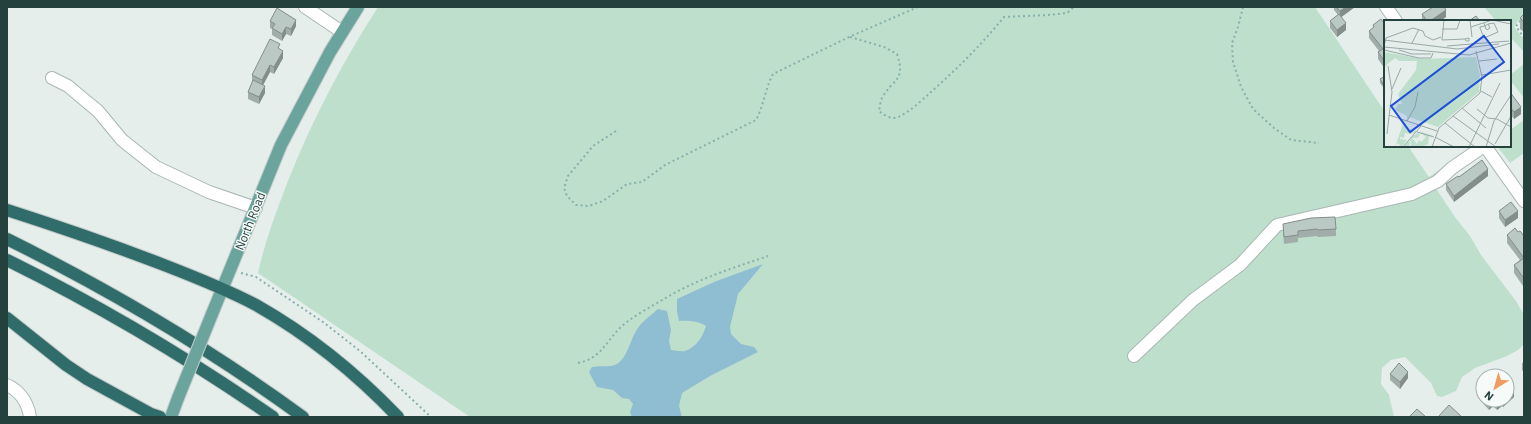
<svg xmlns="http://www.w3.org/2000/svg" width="1531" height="424" font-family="'IBM Plex Sans',sans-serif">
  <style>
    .green { fill: #bfdfcd }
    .water { fill: #8fbdd2 }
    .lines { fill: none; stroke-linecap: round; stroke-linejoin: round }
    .minor-casing { stroke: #a8b7b4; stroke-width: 14 }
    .major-casing { stroke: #c2cac9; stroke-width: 14 }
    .highway-casing { stroke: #c2cac9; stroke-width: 14 }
    .path { stroke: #86b1ab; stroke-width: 2; stroke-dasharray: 2 3; stroke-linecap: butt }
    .minor { stroke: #fff; stroke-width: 12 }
    .major { stroke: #6ba39d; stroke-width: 12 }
    .highway { stroke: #306d6a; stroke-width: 12 }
    .major-bridge-casing { stroke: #c2cac9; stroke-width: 14; stroke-linecap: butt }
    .major-bridge { stroke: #6ba39d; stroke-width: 12 }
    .wall { fill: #a1ada9 }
    .shaded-wall { fill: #838d8a }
    .building { fill: #bbc9c5; stroke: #838d8a }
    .labels { text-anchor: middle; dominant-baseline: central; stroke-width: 3; stroke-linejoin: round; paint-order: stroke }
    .street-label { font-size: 12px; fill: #24413d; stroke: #f6fbf9 }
    .inset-road { fill: none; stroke: #98a9a6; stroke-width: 1 }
    .view { fill: #1d4ed8; fill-opacity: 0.15; stroke: #1d4ed8; stroke-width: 2 }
    .inset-edge { fill: none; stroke: #24413d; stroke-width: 2 }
  </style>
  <rect width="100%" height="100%" fill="#e6eeec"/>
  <path class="green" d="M378 7H1315L1385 112V146H1408L1429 177 1474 146 1435 187 1455 217 1470 236 1481 255 1516 301 1524 315V344L1518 350 1507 356 1475 368 1462 377 1456 391 1442 397 1437 396 1431 383 1405 357 1391 360 1382 368 1381 384 1389 395 1394 417H470L258 273C264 246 273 220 283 194 309 126 339 68 378 7Z
    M1484 7H1524V15L1514 26 1524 40V52L1510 37V21H1496Z
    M1524 64V98L1510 80V75Z
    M1524 120V153L1510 163 1497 146H1510V130Z"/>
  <path class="water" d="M763 264 738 294 730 327 731 334 741 344 754 347 758 352 710 376 682 393 679 406 682 417H632L630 412 633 404 629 399 622 398 613 390 597 387 589 372 592 367C600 365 609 368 617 364 627 358 630 341 636 331 641 322 650 316 658 309L667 311 671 330 669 341 671 350C675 350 681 352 685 351 697 347 703 336 706 326 700 321 687 320 679 321L677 311V299L714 282Z"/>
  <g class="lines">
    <g class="minor-casing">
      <path id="minor" d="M305 7 342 32
        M1386 7 1396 21
        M52 78 68 86 81 97 98 111 122 140 156 167 209 192 256 208
        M1485 146 1524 201
        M1134 356 1193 300 1240 265 1277 225 1412 194 1438 181 1452 168 1484 146
        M7 385C20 391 28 403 30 417"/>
    </g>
    <g class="major-casing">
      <path id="major" d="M212 314 281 145 330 52 358 7
        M171 417 178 398"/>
    </g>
    <g class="highway-casing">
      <path id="highway" d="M7 210C60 227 112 245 164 265 195 277 226 289 256 305 309 335 356 373 398 417
        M7 239C110 290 210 349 303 417
        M7 260C100 306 188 358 273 417
        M7 318 66 365 87 379 151 414 160 417"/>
    </g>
    <path class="path" d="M1243 7 1238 27 1232 43 1233 62 1241 87 1253 109 1274 128 1291 140 1319 143
      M1524 17 1516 26 1524 38
      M850 37 884 47 897 54C906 82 893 78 882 98 880 102 880 107 879 111 884 115 891 120 898 117 910 112 922 100 932 91 958 68 982 44 1004 17L1048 15 1067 13 1074 7
      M616 131 593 146 568 176 564 188 567 196 576 205 589 206 603 201 627 184 642 182 665 165 756 120C764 105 765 89 773 74L849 37 918 7
      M241 273 256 277 323 322 360 351 431 417
      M578 363C602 358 605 342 621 327 630 318 652 306 664 299 697 279 733 268 768 256"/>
    <use href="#minor" class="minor"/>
    <use href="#major" class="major"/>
    <use href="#highway" class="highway"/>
    <g class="major-bridge-casing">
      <path id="major-bridge" d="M178 398 212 314"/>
    </g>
    <use href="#major-bridge" class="major-bridge"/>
  </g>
  <path class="wall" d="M1334 7H1355L1341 17 1346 30 1337 37 1330 28V21L1338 15 1334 10Z
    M1422 14 1446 17 1440 21H1422Z
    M1524 14V32L1520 29V18Z
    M270 21 296 26 291 36 286 34 282 41 272 35V29L270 28Z
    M1385 24V69L1378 59V52L1379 51 1369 38V31L1373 28V25Z
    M280 50 283 58 274 74 270 72 263 85 265 93 259 104 248 99V92L253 82 252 81V75Z
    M1385 76V90L1380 83V79Z
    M1510 92 1521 114 1514 119 1510 114Z
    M1488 176 1454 202 1446 190V184L1459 177Z
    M1499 211 1518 218 1505 227 1499 218Z
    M1283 224 1336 229V236L1318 237 1317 236 1298 238V242L1284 244 1283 231Z
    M1518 232 1524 236V285L1523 286 1514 273V265L1520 260 1507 243V235Z
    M1524 362V373L1522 370V363Z
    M1390 374 1408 378 1400 389 1390 380Z
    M1483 390V400H1507L1514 397 1503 407 1502 406 1497 410 1493 406 1489 410 1480 400V393Z"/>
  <path class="shaded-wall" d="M1346 7H1355L1340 18V11Z
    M1446 10V17L1440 21H1430Z
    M296 20V26L291 36V29Z
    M1346 23V30L1337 37V30Z
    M286 27V34L282 41V34Z
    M283 51V58L274 74V67Z
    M270 65V72L262 87V80Z
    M265 86V93L259 104V97Z
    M1521 107V114L1514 119V112Z
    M1488 169V176L1454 202V196Z
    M1518 211V218L1505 227V220Z
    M1524 276V285L1523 286V277Z
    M1408 372V378L1400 389V382Z
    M1514 390V397L1503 407V400H1507V396Z
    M1493 400V406L1489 410V403Z
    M1501 400H1502V406L1497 410V404Z"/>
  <path class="building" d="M1336 7H1346L1340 11Z
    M1433 7H1444L1446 10 1430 21H1427L1422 14Z
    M277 8 296 20 291 29 286 27 282 34 272 28 275 24 270 21Z
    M1339 14 1346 23 1337 30 1330 21Z
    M1524 14V22L1520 18Z
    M1476 16 1480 21H1469Z
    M1381 19 1385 24V27L1384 28 1385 29V62L1378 52 1383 49 1369 31 1374 27 1373 25Z
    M270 39 280 44 278 48 283 51 274 67 270 65 262 80 252 75Z
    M1385 76V87L1380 79Z
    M253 80 265 86 259 97 248 92Z
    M1510 92 1521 107 1514 112 1510 107Z
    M1482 160 1488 169 1454 196 1446 184 1458 176 1459 177Z
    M1511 202 1518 211 1505 220 1499 211Z
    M1335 217 1336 229 1318 230 1317 229 1298 231V235L1284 237 1283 224 1311 218Z
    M1515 228 1518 232 1520 231 1524 236V277H1523L1514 265 1524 258 1507 235Z
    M1399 363 1408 372 1400 382 1390 374Z
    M1507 382 1514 390 1507 396Z
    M1483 390V397L1480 393Z
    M1486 400H1493L1489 403Z
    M1493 400H1501L1497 404Z
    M1449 405 1462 417H1438Z
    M1417 409 1426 417H1409Z"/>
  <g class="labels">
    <g class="street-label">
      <text transform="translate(250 221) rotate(-68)">North Road</text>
    </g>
  </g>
  <g transform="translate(1384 20)">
    <rect width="127" height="127" fill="#e6eeec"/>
    <path d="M0 32 39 39 92 37 96 55 95 72 54 107 25 97 22 101 23 96 11 90 14 84H18L14 74 32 50 33 41H15L11 38 0 47ZM20 101 24 109 33 111 28 114 21 113 20 118 16 117V119L23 120 18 127 13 123 11 127ZM35 111 49 116H45L44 124 38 127H28L25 123V127L21 125 25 121 28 125 26 120 28 117 33 113 36 114 34 118H28L33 124 35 120 37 122 42 117Z" fill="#bfdfcd"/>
    <path class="inset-road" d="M60 0 58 20 81 19M86 0 88 17M100 3 102 9 103 10 106 8 104 4 110 3 114 12 100 18 96 8V7L101 6 104 4M87 7 108 0 127 4M58 9H73L76 0M81 19 85 18V21H82ZM0 20 73 29 115 24M28 23 35 9M0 26 2 18 29 8 39 11 41 16 49 20 57 17M63 26 125 21M0 27 85 35 127 23M0 30 35 38H47L49 33M15 30 28 34H47M95 41 113 39M98 55 127 50M8 69 17 48M97 71 108 77M78 88 102 108M93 89 104 98 113 99 127 107M5 95 53 111M69 96 112 127M23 101 31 87 34 72M61 103 91 127M33 112 50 117M3 114 8 72 4 46M51 117 70 127M111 124 127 96M19 127 37 106M48 127 55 108 96 73 98 57 92 31M85 127 116 63M102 127 110 101 127 75"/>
    <path class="view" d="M100 16 120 42 26 112 7 86Z"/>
    <rect width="127" height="127" class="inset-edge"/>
  </g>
  <rect width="1531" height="424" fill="none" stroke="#24413d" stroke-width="16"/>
  <g transform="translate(1495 388) rotate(217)"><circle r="19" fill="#f6fbf9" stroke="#a2b1ae"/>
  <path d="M0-3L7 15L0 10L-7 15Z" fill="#f09b62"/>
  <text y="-6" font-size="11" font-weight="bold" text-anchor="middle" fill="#24413d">N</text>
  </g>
</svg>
